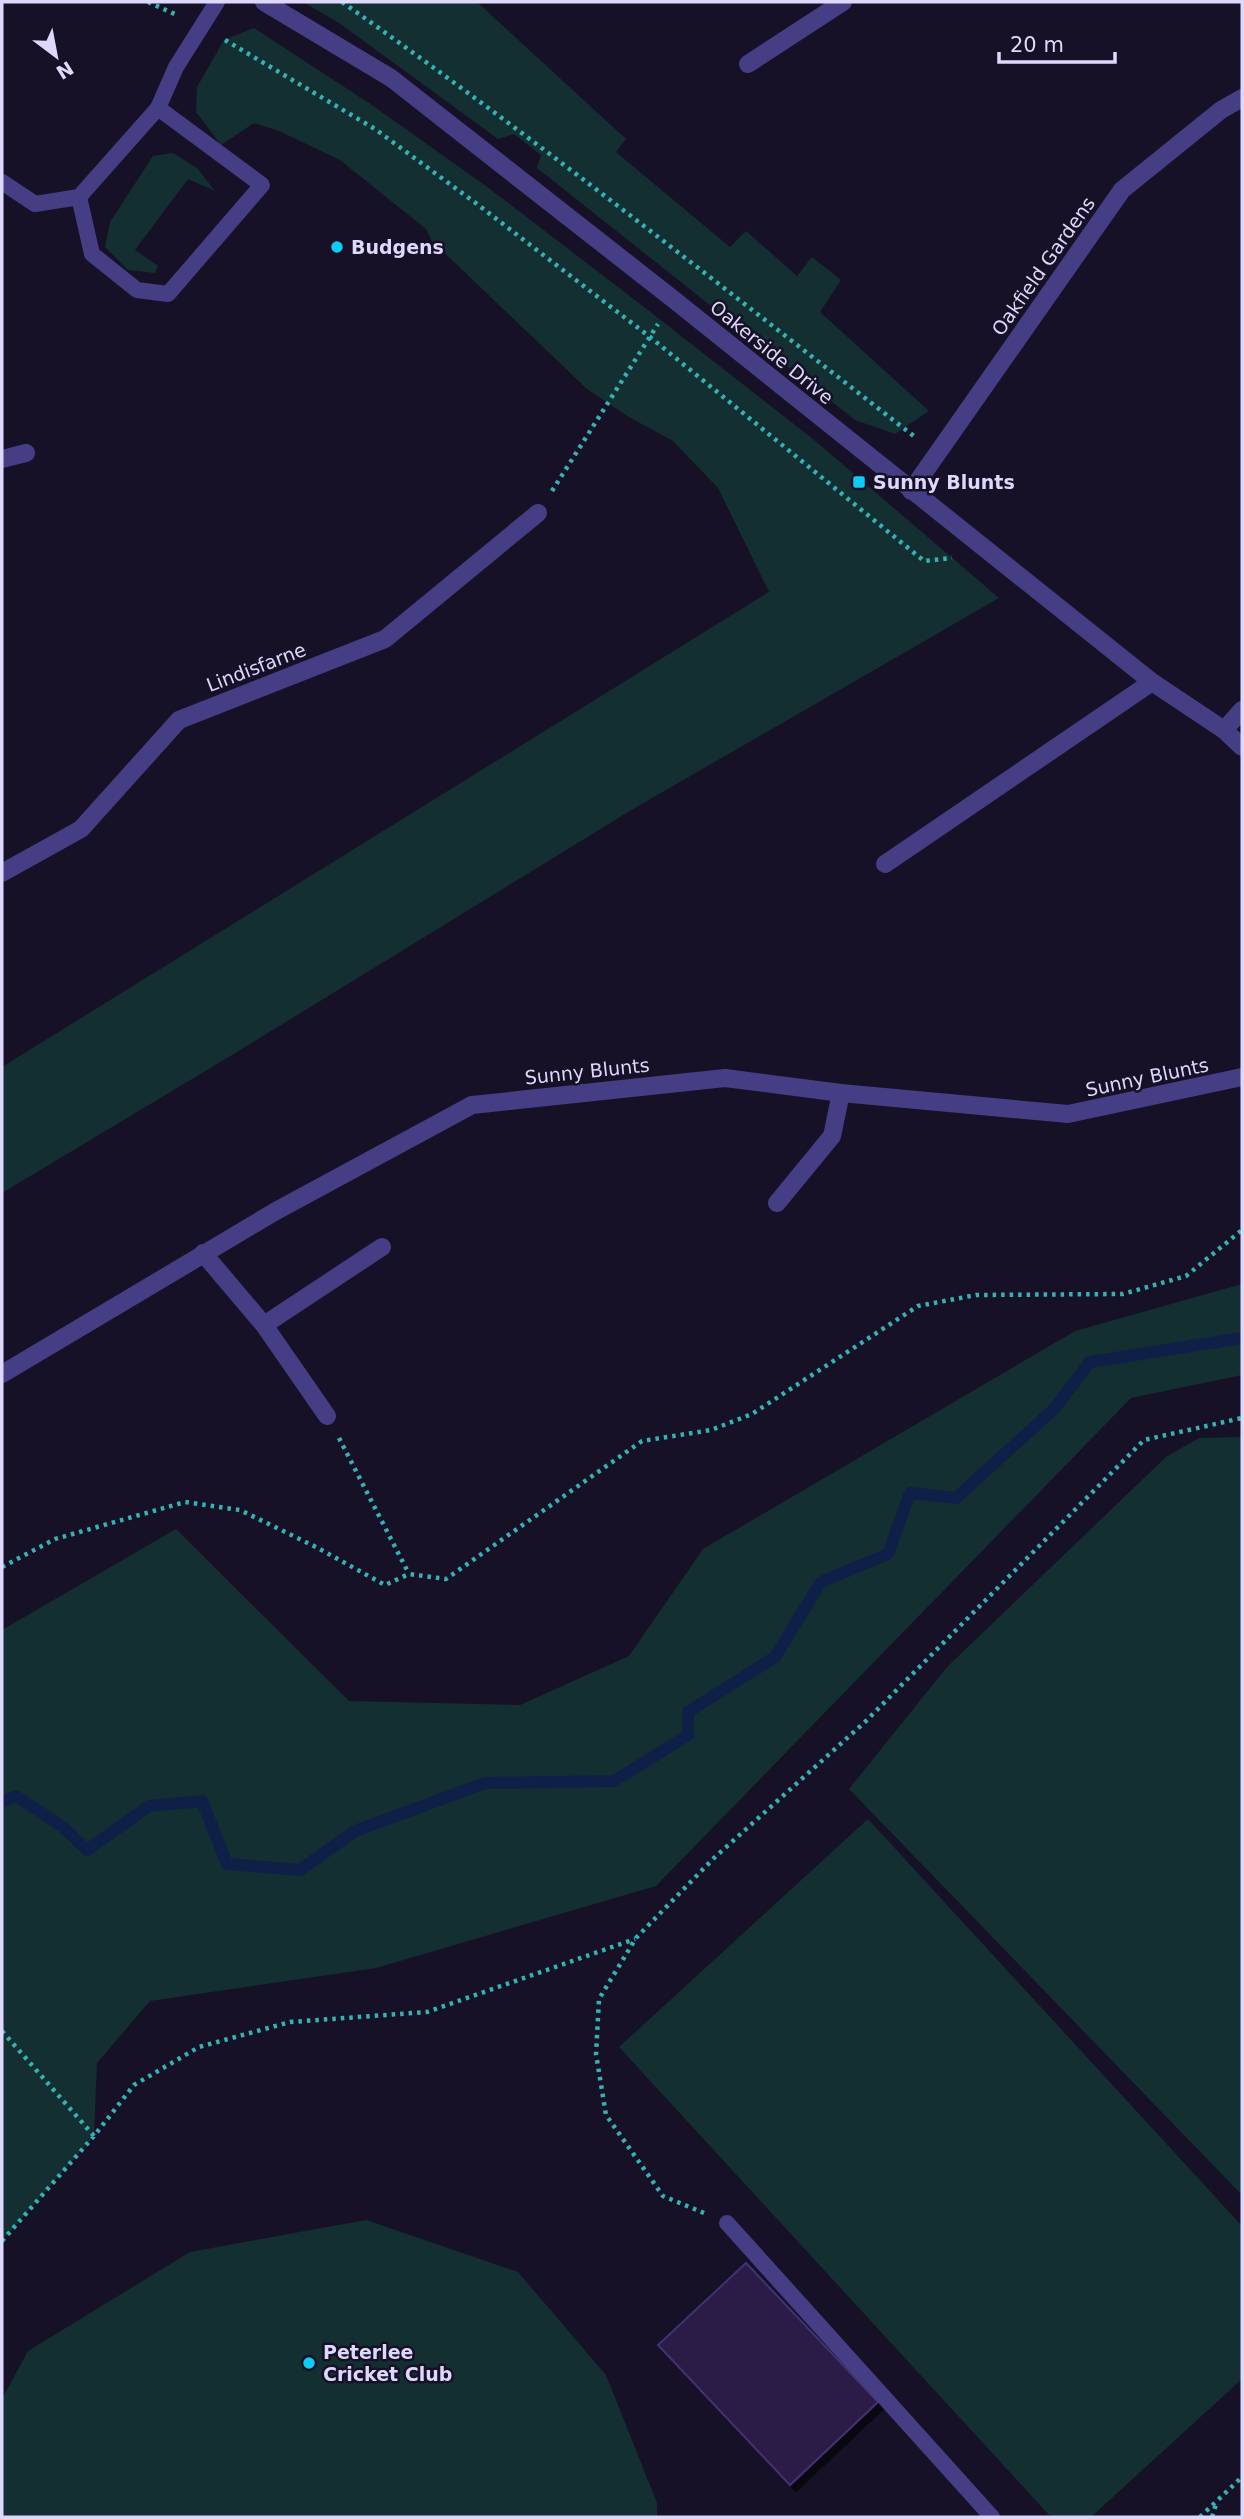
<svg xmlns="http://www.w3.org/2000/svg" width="1244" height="2519" font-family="'DejaVu Sans',sans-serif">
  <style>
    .green { fill: #142f31 }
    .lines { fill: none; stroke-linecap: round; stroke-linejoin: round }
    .stream { stroke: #0f2048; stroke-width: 12 }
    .building { fill: #291e47; stroke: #433172; stroke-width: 2; filter: url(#shadow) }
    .path { stroke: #35b2b4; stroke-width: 4.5; stroke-dasharray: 3.5 5; stroke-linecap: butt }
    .service { stroke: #463e84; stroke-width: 16 }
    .minor { stroke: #463e84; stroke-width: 18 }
    .poi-dot { fill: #0dccf5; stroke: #161127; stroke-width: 2.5 }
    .labels { text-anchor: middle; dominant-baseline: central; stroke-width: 5; stroke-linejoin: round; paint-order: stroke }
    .poi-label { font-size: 19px; font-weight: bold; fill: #dfd8fd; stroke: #161127; text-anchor: start }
    .street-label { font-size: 19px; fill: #dfd8fd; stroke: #161127 }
  </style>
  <defs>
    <filter id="shadow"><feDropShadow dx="6" dy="6" stdDeviation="0" flood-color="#0009"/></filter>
  </defs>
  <rect width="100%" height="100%" fill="#161127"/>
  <path class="green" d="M303 2H477L626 139 616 152 730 247 746 231 797 276 812 257 841 280 820 312 929 411 895 434 855 420 537 168 541 155 514 134 498 139 339 23Z
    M254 28 372 105 490 189 644 307 813 439 999 598 633 809 237 1052 2 1193V1067L769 592 718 488 673 441 629 417 587 389 431 240 426 229 340 160 279 131 254 123 221 145 196 112 197 87 224 40Z
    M173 153 197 168 215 191 188 179 135 250 158 266 155 273 128 270 105 247 110 222 153 156Z
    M1242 1284V1375L1131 1398 656 1886 376 1968 150 2001 97 2063 94 2136 2 2241V1630L176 1529 349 1701 520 1705 629 1656 703 1549 1075 1331Z
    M1242 1437V2195L849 1789 947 1667 1166 1457 1199 1438Z
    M868 1819 1242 2226V2379L1091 2517H1051L619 2047Z
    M366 2220 518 2272 606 2375 657 2503V2517H2V2399L28 2351 190 2252Z"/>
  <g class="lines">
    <path class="stream" d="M2 1802 16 1796 63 1827 87 1850 149 1806 202 1801 227 1864 300 1870 355 1831 485 1783 614 1781 688 1735V1712L775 1657 821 1582 888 1554 910 1493 956 1498 1054 1409 1090 1362 1242 1338"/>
  </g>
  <path class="building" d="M746 2263 878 2402 790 2485 658 2345Z"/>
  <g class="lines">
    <path class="path" d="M148 2 177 15
      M342 2C538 140 726 290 915 437
      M225 40 375 129 477 204 650 337 924 561 952 558
      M552 491 658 324
      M339 1438 409 1574
      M2 1567 55 1539 185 1502 240 1510 316 1547 385 1585 409 1574 446 1579 642 1441 711 1430 752 1414 918 1306 976 1295 1123 1294 1186 1276 1242 1230
      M2 2031 94 2136 134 2085 199 2047 290 2022 427 2012 635 1939
      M704 2213 663 2196 606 2115 596 2054 599 1999 636 1938 714 1858 866 1721 1144 1440 1242 1418
      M2 2241 94 2136
      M1200 2517 1242 2477
      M1212 2517 1217 2501"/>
    <path class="service" d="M2 182 35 204 79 197 158 108 176 67 217 2
      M79 197 92 254 137 290 168 294 262 185 158 108
      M727 2223 992 2517"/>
    <path class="minor" d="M264 2 391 78 673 299 1152 682 1224 730 1242 747
      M748 64 843 2
      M2 459 26 453
      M911 491 1122 190 1221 110 1242 98
      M1224 730 1242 710
      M885 864 1152 682
      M2 873 81 829 179 720 385 639 538 513
      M777 1203 832 1136 841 1093
      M203 1253 264 1325 327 1416
      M264 1325 382 1247
      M2 1374 276 1211 472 1105 725 1078 841 1093 1068 1114 1242 1077"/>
  </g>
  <g class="poi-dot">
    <circle cx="337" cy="247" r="7"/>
    <rect x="852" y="475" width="14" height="14" rx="3.5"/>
    <circle cx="309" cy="2363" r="7"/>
  </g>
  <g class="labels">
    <g class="poi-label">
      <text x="351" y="247">Budgens</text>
      <text x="873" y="482">Sunny Blunts</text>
      <text x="323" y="2352">Peterlee<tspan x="323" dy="22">Cricket Club</tspan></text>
    </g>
    <g class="street-label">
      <text transform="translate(1043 266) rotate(-55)">Oakfield Gardens</text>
      <text transform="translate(772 352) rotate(39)">Oakerside Drive</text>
      <text transform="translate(256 667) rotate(-21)">Lindisfarne</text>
      <text transform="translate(587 1071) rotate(-6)">Sunny Blunts</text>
      <text transform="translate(1147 1077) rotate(-12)">Sunny Blunts</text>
    </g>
  </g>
  <rect width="1244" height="2519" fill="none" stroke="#dfd8fd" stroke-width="7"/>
  <g transform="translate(56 56) rotate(148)" stroke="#161127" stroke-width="5" paint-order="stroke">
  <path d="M0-5L12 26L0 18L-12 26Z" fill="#dfd8fd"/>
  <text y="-10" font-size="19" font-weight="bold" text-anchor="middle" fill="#dfd8fd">N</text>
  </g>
  <path d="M999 52v10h116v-10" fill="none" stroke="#dfd8fd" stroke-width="3.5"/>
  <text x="1010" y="52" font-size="21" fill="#dfd8fd" stroke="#161127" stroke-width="5" paint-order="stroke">20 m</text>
</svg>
